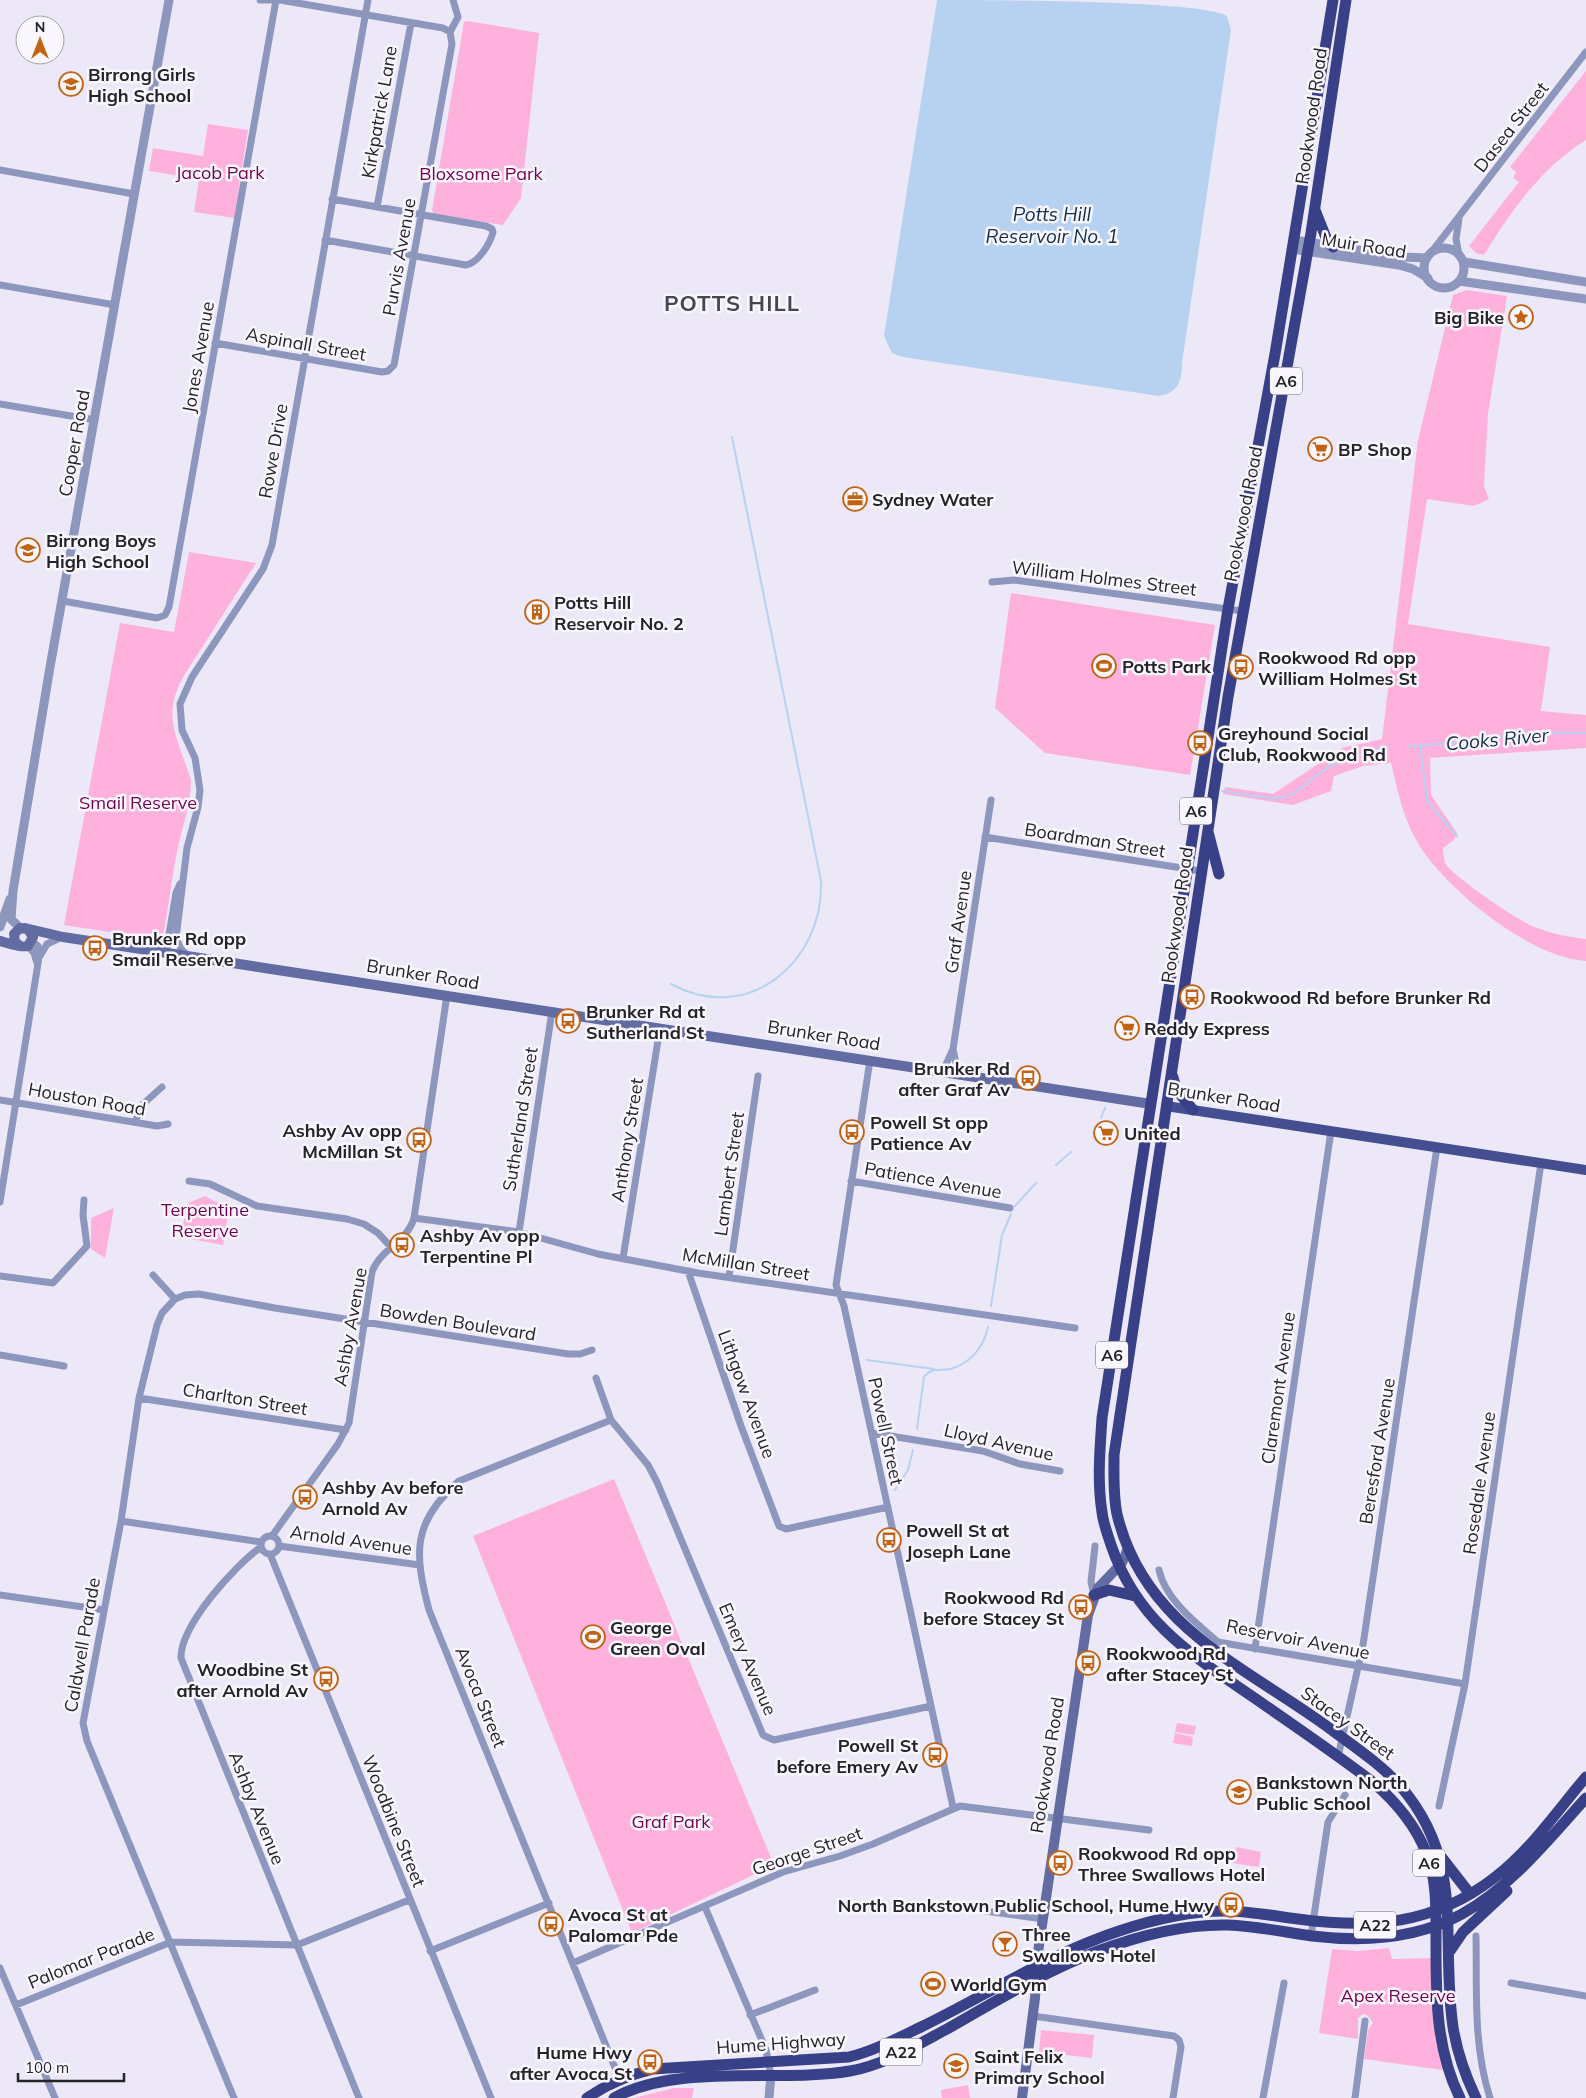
<svg xmlns="http://www.w3.org/2000/svg" width="1586" height="2098" font-family="Mulish,sans-serif">
  <style>
    .green { fill: #feb1dd }
    .water { fill: #b7d2f0 }
    .lines { fill: none; stroke-linecap: round; stroke-linejoin: round }
    .stream { stroke: #b7d2f0; stroke-width: 2 }
    .minor { stroke: #8d96bc; stroke-width: 7 }
    .tertiary { stroke: #8d96bc; stroke-width: 9 }
    .secondary { stroke: #626ca3; stroke-width: 10 }
    .primary { stroke: #444e90; stroke-width: 10 }
    .trunk { stroke: #384087; stroke-width: 11 }
    .labels { text-anchor: middle; dominant-baseline: central; stroke-width: 5; stroke-linejoin: round; paint-order: stroke }
    .shield { fill: #f9f7fd; stroke: #646369; stroke-width: 1 }
    .shield-label { font-size: 16px; font-weight: bold; fill: #242329 }
    .poi-label { font-size: 18px; font-weight: bold; fill: #242329; stroke: #f9f7fd; text-anchor: start }
    .street-label { font-size: 18px; fill: #242329; stroke: #f9f7fd }
    .park-label { font-size: 18px; fill: #710052; stroke: #f9f7fd }
    .water-label { font-size: 19px; font-style: italic; fill: #122e4b; stroke: #f9f7fd }
    .district-label { font-size: 22px; font-weight: bold; letter-spacing: 1px; fill: #484552; stroke: #f9f7fd }
  </style>
  <rect width="100%" height="100%" fill="#ece8f8"/>
  <path class="green" d="M468 21 539 33 521 198 503 225 434 214 432 210 464 22Z
    M1586 71V140C1540 169 1511 211 1484 255L1476 253 1469 246 1519 182 1513 178 1516 172 1510 167Z
    M208 124 248 130 234 218 194 212 199 179 149 171 153 148 203 156Z
    M1467 290 1507 296 1488 414 1484 486 1489 499 1474 506 1427 499 1408 624 1550 647 1541 711 1586 715V748L1430 758 1431 795 1457 833 1454 840 1443 848C1443 852 1444 859 1445 863 1452 876 1521 923 1537 928 1553 934 1569 937 1586 939V961C1531 958 1448 891 1419 845 1403 819 1398 792 1391 763L1363 766 1334 776 1331 791 1293 805 1223 794 1225 787 1273 794 1342 748 1382 739 1418 440 1453 295Z
    M189 552 256 563 185 674C160 716 178 738 191 780 191 804 183 824 178 847 172 875 169 903 164 931L161 937 155 939 64 925 120 623 174 632Z
    M1011 593 1215 625 1190 775 1045 753 995 708Z
    M205 1196 229 1209 223 1245 180 1237 188 1203Z
    M114 1208 105 1258 91 1249V1218Z
    M614 1479 774 1865 632 1933 473 1536Z
    M1177 1723 1196 1726 1194 1735 1175 1732Z
    M1175 1733 1193 1737 1192 1746 1173 1743Z
    M1236 1847 1261 1852 1259 1867 1233 1863Z
    M1389 1948 1392 1959 1432 1958 1434 2023 1442 2070 1364 2059 1368 2030 1373 2023 1367 2015 1363 2014 1358 2018V2039L1319 2033 1332 1949 1358 1951Z
    M1041 2030 1094 2035 1092 2058 1039 2052Z
    M968 2085 970 2098H942L941 2090Z
    M674 2088H694L692 2098H634Z"/>
  <path class="water" d="M937 0C982 0 1203 0 1227 16L1231 30 1182 363C1182 381 1178 393 1159 396L903 357 892 353 884 336Z"/>
  <g class="lines">
    <path class="stream" d="M1420 745 1427 801 1457 836
      M1409 746 1482 741 1515 733H1586
      M1222 791 1275 799 1291 795 1328 767 1353 754 1388 747
      M671 984C748 1026 824 962 821 881L732 437
      M1101 1118 1105 1108
      M1056 1165 1071 1152
      M1015 1206 1036 1183
      M991 1306 1002 1235 1011 1214
      M867 1360 934 1369
      M917 1429 924 1377C932 1367 939 1371 950 1369 970 1364 984 1347 988 1327
      M895 1490 908 1470 913 1450"/>
    <path class="minor" d="M260 0H270
      M280 0 443 28 450 32
      M450 32 458 17 453 0
      M0 170 134 194
      M377 207 411 23
      M1459 219 1456 239 1459 255
      M325 240 466 265C478 263 490 244 493 232L492 229 486 226 332 199
      M1430 254 1586 52
      M0 285 115 305
      M215 343 382 372 388 371 394 365 452 44 450 32
      M0 404 95 420
      M992 582 1014 580 1242 611
      M63 601 157 618 165 615 169 607 276 0
      M985 837 1201 871
      M28 946 34 953 37 963
      M166 952 176 893 180 884
      M187 955 181 949 176 938 187 848 198 807 200 790 195 758 182 730 180 704 192 677 263 569 272 545 368 0
      M40 956 47 944 60 938
      M953 1049 958 1073
      M870 1060 836 1285 844 1306 953 1807
      M943 1071 953 1049 991 800
      M0 1100 157 1126 168 1124
      M135 1122 143 1104 162 1087
      M189 1181 210 1184 257 1206 347 1219 364 1224 378 1233 391 1247
      M851 1181 1010 1208
      M0 1202 39 957 38 946 32 941
      M414 1218 519 1232 598 1254 698 1273 1075 1328
      M519 1232 552 1011
      M623 1258 660 1028
      M688 1271 741 1426 779 1526 786 1529 888 1507
      M153 1275 175 1299
      M0 1276 53 1283 87 1246 83 1215 84 1200
      M729 1277 758 1076
      M0 1355 64 1366
      M596 1378 611 1420 648 1465 657 1482 763 1735 774 1740 931 1706
      M139 1398 346 1430
      M611 1420 459 1481C412 1522 414 1553 429 1610L620 2080
      M872 1433 983 1451 1020 1464 1060 1471
      M121 1521 261 1542
      M261 1545a9 9 0 1 1 18 0a9 9 0 1 1-18 0Z
      M272 1536 338 1444 349 1423 372 1272C380 1249 408 1241 414 1218L447 995
      M279 1546 420 1565
      M261 1547C235 1565 180 1626 181 1658L359 2098
      M270 1554 491 2098
      M1159 1570C1165 1599 1196 1623 1218 1642L1465 1684
      M0 1595 104 1610
      M1094 1595 1091 1582 1095 1546
      M1255 1649 1331 1131
      M1338 1757 1363 1645 1437 1147
      M1439 1806 1465 1684 1541 1163
      M705 1907 766 2050 771 2075
      M985 1911 1043 1919
      M1311 1936 1328 1822 1345 1795
      M1476 1936C1477 1991 1473 2045 1490 2098
      M430 1951 549 1903
      M573 1963 783 1872 840 1856 873 1844 960 1806 1149 1830
      M0 1968 55 2098
      M1511 1983 1586 1996
      M16 2005 171 1942 297 1945 409 1900
      M750 2015 815 1990
      M1033 2016 1174 2036 1179 2040 1181 2047 1173 2098
      M234 2098 87 1741 83 1723 121 1521 139 1398 157 1325 162 1313 175 1299 185 1295 199 1294 275 1308 568 1354H580L592 1350
      M1263 2098 1284 1983
      M1355 2098 1365 2021"/>
    <path class="tertiary" d="M1294 240 1403 257 1427 258
      M1424 268a20 20 0 1 1 40 0a20 20 0 1 1-40 0Z
      M1292 249 1399 265 1413 269 1428 278
      M1464 262 1586 282
      M1459 281 1586 299
      M0 927 10 899
      M20 928 11 919 13 891 50 667 169 0
      M769 2098 771 2075"/>
    <path class="secondary" d="M25 928 63 937 1151 1104
      M0 941C9 943 19 948 28 946L33 937 28 929 20 928 14 934 15 942 20 946
      M1022 2098 1035 1998 1038 1952 1088 1615 1098 1588 1122 1563 1128 1548"/>
    <path class="primary" d="M1166 1106 1586 1170"/>
    <path class="trunk" d="M1333 0 1275 354 1228 609 1102 1418C1100 1449 1097 1481 1102 1512 1103 1523 1108 1535 1111 1545 1137 1622 1193 1656 1256 1699 1296 1727 1336 1754 1374 1783 1396 1802 1415 1825 1426 1852 1437 1879 1436 1910 1436 1938 1436 1993 1435 2048 1460 2098
      M1346 0 1311 233 1228 697 1114 1455C1114 1474 1113 1495 1117 1514 1144 1628 1247 1667 1332 1730 1356 1748 1382 1765 1402 1788 1466 1864 1440 1938 1453 2027 1457 2052 1465 2075 1476 2098
      M1315 210 1327 240 1333 247
      M1208 832 1219 874
      M1173 1077 1176 1089 1193 1110
      M1094 1595 1109 1590 1135 1596
      M1442 1858 1470 1894
      M1450 1951 1463 1932 1507 1891
      M587 2098C607 2084 629 2075 653 2069L849 2057C874 2051 898 2038 921 2027 987 1995 1049 1954 1119 1931 1152 1920 1188 1911 1224 1911 1249 1911 1274 1916 1298 1919 1372 1929 1433 1925 1494 1878 1530 1851 1557 1811 1586 1777
      M614 2098C676 2063 779 2083 850 2071 884 2065 917 2045 947 2029 996 2001 1045 1971 1098 1951 1138 1936 1185 1924 1228 1925 1256 1926 1284 1932 1312 1936 1363 1942 1417 1939 1462 1914 1512 1886 1548 1840 1586 1798"/>
  </g>
  <defs>
    <g id="school-ring" transform="scale(1.25)"><circle r="9.5" fill="#f9f7fd" stroke="#c06414" stroke-width="1.5"/><path d="M0-5L7-2L0 1L-7-2ZM-4 1L0 2.5L4 1V4Q0 6-4 4Z" fill="#c06414"/></g>
    <g id="sight-ring" transform="scale(1.25)"><circle r="9.5" fill="#f9f7fd" stroke="#c06414" stroke-width="1.5"/><path d="M0-6L1.8-2.2L6-1.7L2.9 1.2L3.7 5.4L0 3.3L-3.7 5.4L-2.9 1.2L-6-1.7L-1.8-2.2Z" fill="#c06414"/></g>
    <g id="supermarket-ring" transform="scale(1.25)"><circle r="9.5" fill="#f9f7fd" stroke="#c06414" stroke-width="1.5"/><path d="M-6-5.5h2.5l.6 2H6L4.5 2H-2.5L-4.4-4H-6ZM-1.5 3.2a1.3 1.3 0 1 0 .1 0ZM3 3.2a1.3 1.3 0 1 0 .1 0Z" fill="#c06414"/></g>
    <g id="office-ring" transform="scale(1.25)"><circle r="9.5" fill="#f9f7fd" stroke="#c06414" stroke-width="1.5"/><path d="M-6-3h4V-5.5h4V-3h4V5H-6ZM-1-4.5V-3h2v-1.5ZM-6 0V1H6V0Z" fill="#c06414"/></g>
    <g id="building-ring" transform="scale(1.25)"><circle r="9.5" fill="#f9f7fd" stroke="#c06414" stroke-width="1.5"/><path d="M-4-6H4V6H1V3H-1V6H-4ZM-2.5-4.3h1.7v1.8h-1.7ZM.8-4.3h1.7v1.8H.8ZM-2.5-1h1.7V.8h-1.7ZM.8-1h1.7V.8H.8Z" fill="#c06414"/></g>
    <g id="stadium-ring" transform="scale(1.25)"><circle r="9.5" fill="#f9f7fd" stroke="#c06414" stroke-width="1.5"/><path d="M0-5a6.5 5 0 1 0 0 10a6.5 5 0 1 0 0-10ZM-3.5-1.8h7v3.6h-7Z" fill="#c06414"/></g>
    <g id="bus-ring" transform="scale(1.25)"><circle r="9.5" fill="#f9f7fd" stroke="#c06414" stroke-width="1.5"/><path d="M-5-6H5V4H4V6H2V4H-2V6H-4V4H-5ZM-3.5-4V0h7V-4ZM-3.5 1.2v1.5H-2V1.2ZM2 1.2v1.5H3.5V1.2Z" fill="#c06414"/></g>
    <g id="bar-ring" transform="scale(1.25)"><circle r="9.5" fill="#f9f7fd" stroke="#c06414" stroke-width="1.5"/><path d="M-6-5H6L.8 .8V4.5H3.5V6h-7V4.5H-.8V.8Z" fill="#c06414"/></g>
  </defs>
  <g fill-rule="evenodd">
    <use href="#school-ring" x="71" y="84"/>
    <use href="#sight-ring" x="1521" y="317"/>
    <use href="#supermarket-ring" x="1320" y="449"/>
    <use href="#office-ring" x="855" y="499"/>
    <use href="#school-ring" x="28" y="550"/>
    <use href="#building-ring" x="537" y="612"/>
    <use href="#stadium-ring" x="1104" y="666"/>
    <use href="#bus-ring" x="1241" y="667"/>
    <use href="#bus-ring" x="1200" y="743"/>
    <use href="#bus-ring" x="95" y="948"/>
    <use href="#bus-ring" x="1192" y="997"/>
    <use href="#bus-ring" x="568" y="1021"/>
    <use href="#supermarket-ring" x="1127" y="1028"/>
    <use href="#bus-ring" x="1028" y="1078"/>
    <use href="#bus-ring" x="852" y="1132"/>
    <use href="#supermarket-ring" x="1106" y="1133"/>
    <use href="#bus-ring" x="419" y="1140"/>
    <use href="#bus-ring" x="402" y="1245"/>
    <use href="#bus-ring" x="305" y="1497"/>
    <use href="#bus-ring" x="889" y="1540"/>
    <use href="#bus-ring" x="1081" y="1607"/>
    <use href="#stadium-ring" x="593" y="1637"/>
    <use href="#bus-ring" x="1088" y="1663"/>
    <use href="#bus-ring" x="326" y="1679"/>
    <use href="#bus-ring" x="935" y="1755"/>
    <use href="#school-ring" x="1239" y="1792"/>
    <use href="#bus-ring" x="1060" y="1863"/>
    <use href="#bus-ring" x="1231" y="1905"/>
    <use href="#bus-ring" x="551" y="1924"/>
    <use href="#bar-ring" x="1005" y="1944"/>
    <use href="#stadium-ring" x="933" y="1984"/>
    <use href="#bus-ring" x="650" y="2062"/>
    <use href="#school-ring" x="956" y="2066"/>
  </g>
  <g class="labels">
    <g class="shield">
      <rect x="1270" y="367.5" width="32" height="27" rx="4"/>
      <rect x="1180" y="797.5" width="32" height="27" rx="4"/>
      <rect x="1096" y="1341.5" width="32" height="27" rx="4"/>
      <rect x="1413" y="1849.5" width="32" height="27" rx="4"/>
      <rect x="1354" y="1911.5" width="42" height="27" rx="4"/>
      <rect x="880" y="2038.5" width="42" height="27" rx="4"/>
    </g>
    <g class="shield-label">
      <text x="1286" y="381">A6</text>
      <text x="1196" y="811">A6</text>
      <text x="1112" y="1355">A6</text>
      <text x="1429" y="1863">A6</text>
      <text x="1375" y="1925">A22</text>
      <text x="901" y="2052">A22</text>
    </g>
    <g class="poi-label">
      <text x="88" y="74">Birrong Girls<tspan x="88" dy="21">High School</tspan></text>
      <text x="1504" y="317" text-anchor="end">Big Bike</text>
      <text x="1338" y="449">BP Shop</text>
      <text x="872" y="499">Sydney Water</text>
      <text x="46" y="540">Birrong Boys<tspan x="46" dy="21">High School</tspan></text>
      <text x="554" y="602">Potts Hill<tspan x="554" dy="21">Reservoir No. 2</tspan></text>
      <text x="1258" y="657">Rookwood Rd opp<tspan x="1258" dy="21">William Holmes St</tspan></text>
      <text x="1122" y="666">Potts Park</text>
      <text x="1218" y="733">Greyhound Social<tspan x="1218" dy="21">Club, Rookwood Rd</tspan></text>
      <text x="112" y="938">Brunker Rd opp<tspan x="112" dy="21">Smail Reserve</tspan></text>
      <text x="1210" y="997">Rookwood Rd before Brunker Rd</text>
      <text x="586" y="1011">Brunker Rd at<tspan x="586" dy="21">Sutherland St</tspan></text>
      <text x="1144" y="1028">Reddy Express</text>
      <text x="1010" y="1068" text-anchor="end">Brunker Rd<tspan x="1010" dy="21">after Graf Av</tspan></text>
      <text x="870" y="1122">Powell St opp<tspan x="870" dy="21">Patience Av</tspan></text>
      <text x="402" y="1130" text-anchor="end">Ashby Av opp<tspan x="402" dy="21">McMillan St</tspan></text>
      <text x="1124" y="1133">United</text>
      <text x="420" y="1235">Ashby Av opp<tspan x="420" dy="21">Terpentine Pl</tspan></text>
      <text x="322" y="1487">Ashby Av before<tspan x="322" dy="21">Arnold Av</tspan></text>
      <text x="906" y="1530">Powell St at<tspan x="906" dy="21">Joseph Lane</tspan></text>
      <text x="1064" y="1597" text-anchor="end">Rookwood Rd<tspan x="1064" dy="21">before Stacey St</tspan></text>
      <text x="610" y="1627">George<tspan x="610" dy="21">Green Oval</tspan></text>
      <text x="1106" y="1653">Rookwood Rd<tspan x="1106" dy="21">after Stacey St</tspan></text>
      <text x="308" y="1669" text-anchor="end">Woodbine St<tspan x="308" dy="21">after Arnold Av</tspan></text>
      <text x="918" y="1745" text-anchor="end">Powell St<tspan x="918" dy="21">before Emery Av</tspan></text>
      <text x="1256" y="1782">Bankstown North<tspan x="1256" dy="21">Public School</tspan></text>
      <text x="1078" y="1853">Rookwood Rd opp<tspan x="1078" dy="21">Three Swallows Hotel</tspan></text>
      <text x="1214" y="1905" text-anchor="end">North Bankstown Public School, Hume Hwy</text>
      <text x="568" y="1914">Avoca St at<tspan x="568" dy="21">Palomar Pde</tspan></text>
      <text x="1022" y="1934">Three<tspan x="1022" dy="21">Swallows Hotel</tspan></text>
      <text x="950" y="1984">World Gym</text>
      <text x="632" y="2052" text-anchor="end">Hume Hwy<tspan x="632" dy="21">after Avoca St</tspan></text>
      <text x="974" y="2056">Saint Felix<tspan x="974" dy="21">Primary School</tspan></text>
    </g>
    <g class="street-label">
      <text transform="translate(379 112) rotate(-80)">Kirkpatrick Lane</text>
      <text transform="translate(1311 116) rotate(-82)">Rookwood Road</text>
      <text transform="translate(1511 127) rotate(-52)">Dasea Street</text>
      <text transform="translate(1364 245) rotate(9)">Muir Road</text>
      <text transform="translate(399 257) rotate(-80)">Purvis Avenue</text>
      <text transform="translate(306 344) rotate(10)">Aspinall Street</text>
      <text transform="translate(198 357) rotate(-80)">Jones Avenue</text>
      <text transform="translate(74 443) rotate(-80)">Cooper Road</text>
      <text transform="translate(273 451) rotate(-80)">Rowe Drive</text>
      <text transform="translate(1243 514) rotate(-79)">Rookwood Road</text>
      <text transform="translate(1104 578) rotate(7)">William Holmes Street</text>
      <text transform="translate(1095 840) rotate(9)">Boardman Street</text>
      <text transform="translate(1177 915) rotate(-82)">Rookwood Road</text>
      <text transform="translate(958 922) rotate(-82)">Graf Avenue</text>
      <text transform="translate(423 974) rotate(9)">Brunker Road</text>
      <text transform="translate(824 1035) rotate(9)">Brunker Road</text>
      <text transform="translate(1224 1097) rotate(9)">Brunker Road</text>
      <text transform="translate(87 1099) rotate(10)">Houston Road</text>
      <text transform="translate(520 1119) rotate(-81)">Sutherland Street</text>
      <text transform="translate(627 1140) rotate(-81)">Anthony Street</text>
      <text transform="translate(729 1174) rotate(-82)">Lambert Street</text>
      <text transform="translate(933 1180) rotate(10)">Patience Avenue</text>
      <text transform="translate(746 1264) rotate(9)">McMillan Street</text>
      <text transform="translate(458 1322) rotate(9)">Bowden Boulevard</text>
      <text transform="translate(350 1327) rotate(-80)">Ashby Avenue</text>
      <text transform="translate(1278 1388) rotate(-82)">Claremont Avenue</text>
      <text transform="translate(747 1394) rotate(70)">Lithgow Avenue</text>
      <text transform="translate(245 1399) rotate(9)">Charlton Street</text>
      <text transform="translate(886 1431) rotate(78)">Powell Street</text>
      <text transform="translate(999 1442) rotate(13)">Lloyd Avenue</text>
      <text transform="translate(1377 1451) rotate(-81)">Beresford Avenue</text>
      <text transform="translate(1479 1483) rotate(-82)">Rosedale Avenue</text>
      <text transform="translate(351 1540) rotate(8)">Arnold Avenue</text>
      <text transform="translate(1298 1639) rotate(11)">Reservoir Avenue</text>
      <text transform="translate(82 1645) rotate(-80)">Caldwell Parade</text>
      <text transform="translate(748 1659) rotate(67)">Emery Avenue</text>
      <text transform="translate(481 1697) rotate(68)">Avoca Street</text>
      <text transform="translate(1348 1723) rotate(36)">Stacey Street</text>
      <text transform="translate(1047 1765) rotate(-81)">Rookwood Road</text>
      <text transform="translate(257 1808) rotate(68)">Ashby Avenue</text>
      <text transform="translate(394 1821) rotate(68)">Woodbine Street</text>
      <text transform="translate(807 1851) rotate(-19)">George Street</text>
      <text transform="translate(91 1958) rotate(-22)">Palomar Parade</text>
      <text transform="translate(781 2043) rotate(-4)">Hume Highway</text>
    </g>
    <g class="park-label">
      <text x="220" y="172">Jacob Park</text>
      <text x="481" y="173">Bloxsome Park</text>
      <text x="138" y="802">Smail Reserve</text>
      <text x="205" y="1209">Terpentine<tspan x="205" dy="21">Reserve</tspan></text>
      <text x="671" y="1821">Graf Park</text>
      <text x="1398" y="1995">Apex Reserve</text>
    </g>
    <g class="water-label">
      <text x="1052" y="214">Potts Hill<tspan x="1052" dy="22">Reservoir No. 1</tspan></text>
      <text transform="translate(1497 739) rotate(-5)">Cooks River</text>
    </g>
    <g class="district-label">
      <text x="732" y="303">POTTS HILL</text>
    </g>
  </g>
  <g transform="translate(40 40)"><circle r="24" fill="#f9f7fd" stroke="#a4a2a8"/>
  <path d="M0-4L9 19L0 12L-9 19Z" fill="#c06414"/>
  <text y="-8" font-size="14" font-weight="bold" text-anchor="middle" fill="#242329">N</text>
  </g>
  <path d="M18 2073v8h106v-8" fill="none" stroke="#242329" stroke-width="2.5"/>
  <text x="25" y="2073" font-size="15" fill="#242329" stroke="#f9f7fd" stroke-width="4" paint-order="stroke">100 m</text>
</svg>
